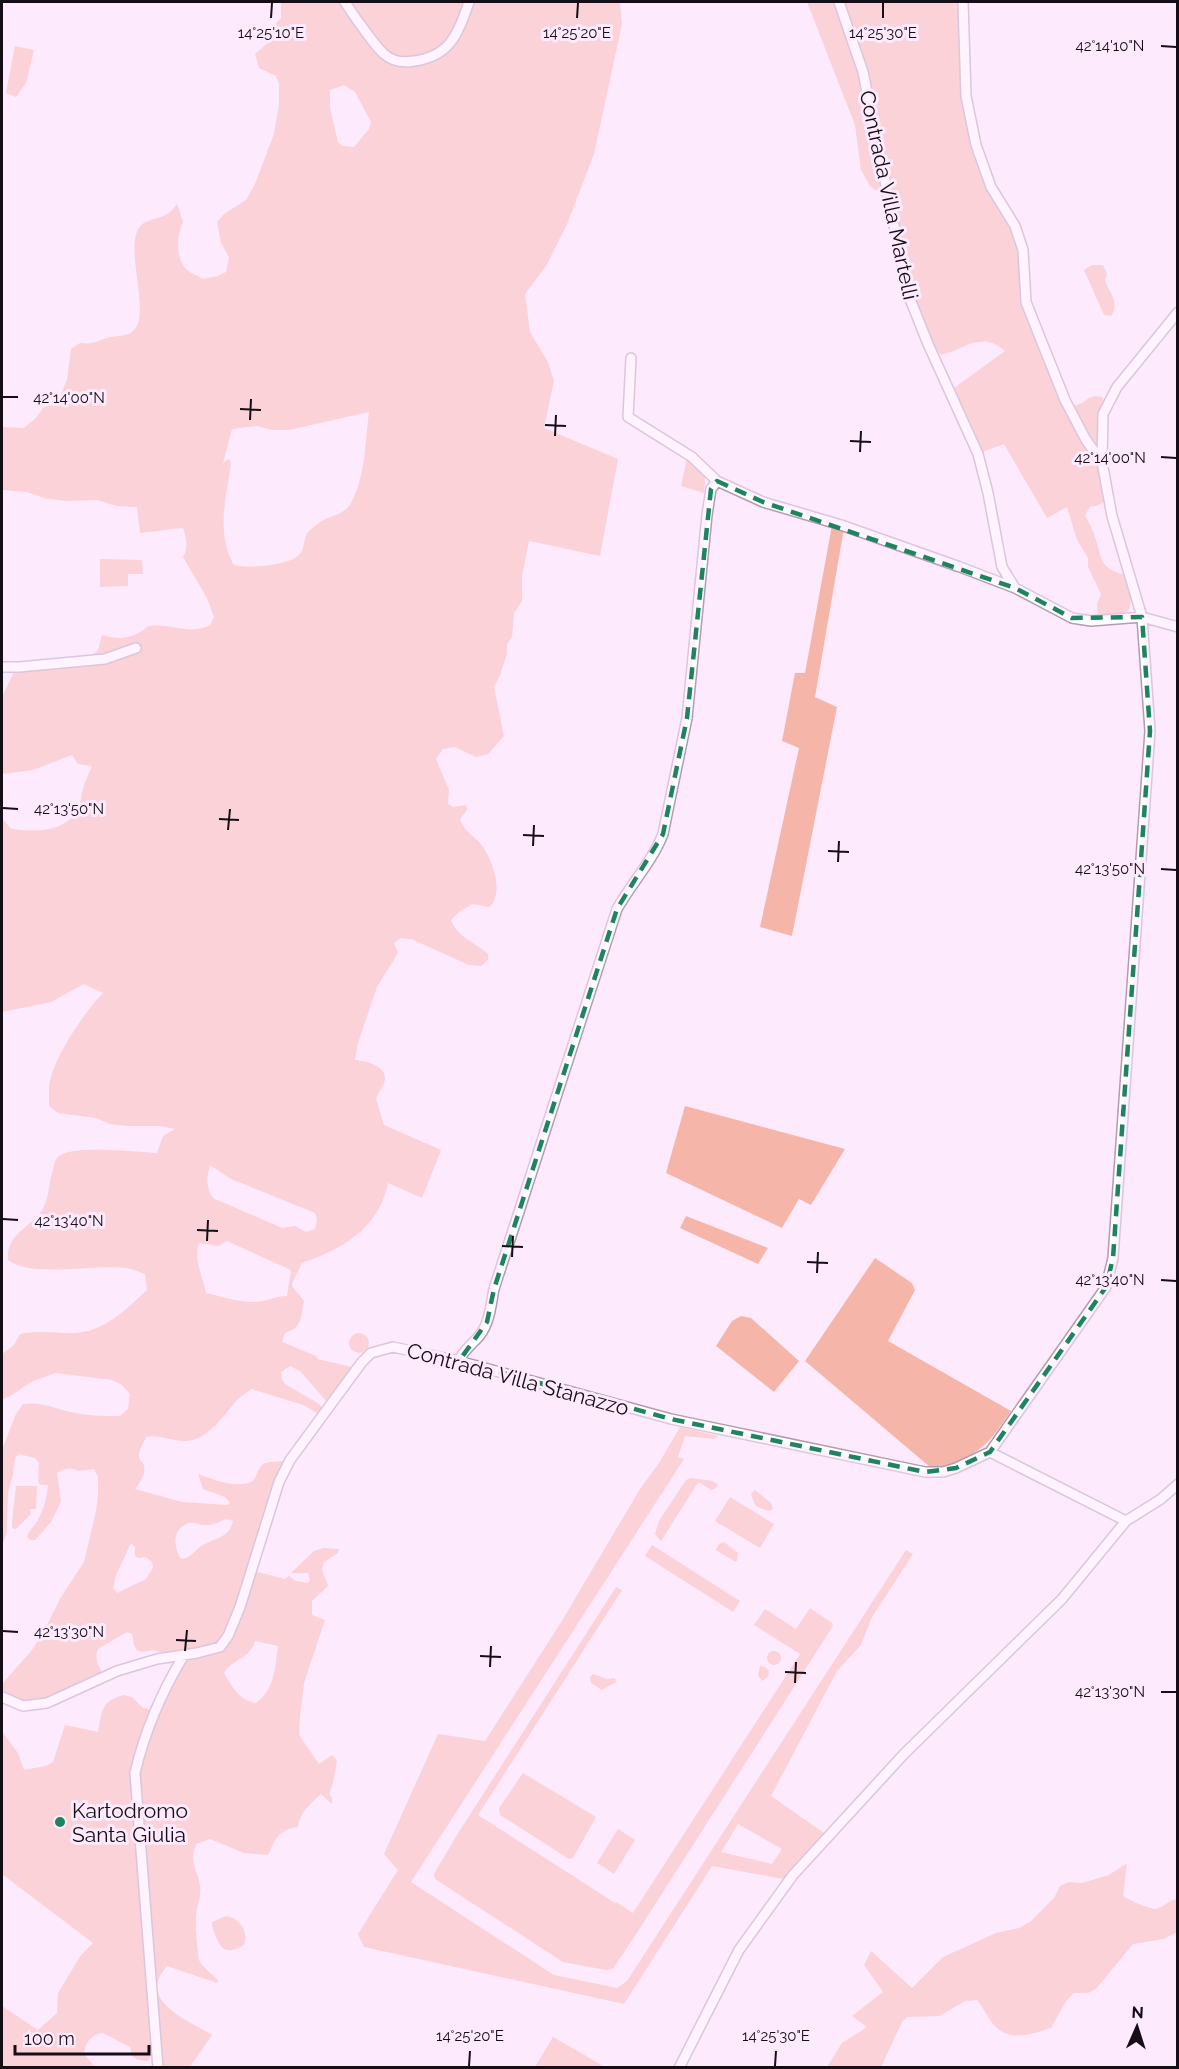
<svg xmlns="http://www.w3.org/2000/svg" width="1179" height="2069" font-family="Raleway,sans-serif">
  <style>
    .green { fill: #f5b6a9; fill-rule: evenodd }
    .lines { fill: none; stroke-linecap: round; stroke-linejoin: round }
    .minor-casing { stroke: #b39cb2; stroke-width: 12 }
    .minor { stroke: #fff; stroke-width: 9 }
    .marked { fill: none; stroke: #1d845f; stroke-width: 4.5; stroke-dasharray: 12 8; stroke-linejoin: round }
    .ticks { fill: none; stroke: #160e16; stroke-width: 2 }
    .poi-dot { fill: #1d845f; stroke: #feeafd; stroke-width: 2 }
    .labels { text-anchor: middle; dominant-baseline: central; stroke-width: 6; stroke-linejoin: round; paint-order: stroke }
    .street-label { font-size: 21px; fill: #160e16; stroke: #feeafd }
    .poi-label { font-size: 21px; fill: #160e16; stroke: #feeafd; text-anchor: start }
    .ticks-label { font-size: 15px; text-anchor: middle; fill: #160e16; stroke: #feeafd; stroke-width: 6; stroke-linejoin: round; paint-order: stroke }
  </style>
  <rect width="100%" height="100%" fill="#feeafd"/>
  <path class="green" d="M281 2H620L622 24 594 154 567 224 546 266 525 294 530 332 548 362 554 381 544 428 618 459 600 556 529 541 522 576V601L514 613 512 637 507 644V654L500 675 494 687 504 736 488 754 476 757 455 747 443 749 436 759 449 790 448 804 453 807 466 805 467 810 460 819C464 830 469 832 477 840 491 853 506 893 489 907L473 904 460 911 451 920C456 936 476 943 488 954V960L481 966 469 965 411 939 401 938 394 943 398 953 377 987 358 1043 355 1060C367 1061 392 1067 383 1085 381 1090 378 1093 376 1099L384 1125 441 1150 422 1198 388 1183C379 1228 342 1250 301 1263 300 1271 293 1277 292 1286L304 1301C300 1318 304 1326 285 1333L282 1342 316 1356 318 1359 352 1367 327 1402 300 1371 290 1366 281 1372 282 1380 285 1384 319 1404 323 1408 319 1414 303 1405 252 1389C247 1392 241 1396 237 1400 224 1415 209 1439 187 1441 172 1442 160 1434 146 1437 144 1443 138 1450 139 1457 140 1462 143 1461 144 1466 146 1474 140 1483 135 1489L182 1502 227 1505 230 1503 225 1497 203 1489 198 1474C215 1480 235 1489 253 1481 256 1477 258 1470 261 1466 265 1460 280 1463 287 1460L230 1628 223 1640 210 1646 168 1654 152 1650 143 1652 137 1650 134 1645 132 1634 127 1632 98 1649C94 1657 98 1666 103 1674L41 1700 24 1701 2 1691V1684L32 1650 45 1629 61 1597 84 1562 96 1511 98 1494V1477L94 1469 78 1471C71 1466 63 1469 57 1473L61 1502 51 1522 35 1540H30L27 1537C29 1531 34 1526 38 1520 44 1509 47 1497 48 1485H41L38 1482 39 1463 35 1458 19 1454 15 1458 13 1475 8 1492 7 1532 2 1546V1450L16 1414 23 1404C45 1401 56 1410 76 1413 90 1416 105 1416 120 1416L128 1409 130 1394 122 1385 112 1380 55 1373 31 1382 15 1393 2 1400V1354L14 1345 20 1334C40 1330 52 1333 72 1333 104 1333 125 1310 147 1290L145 1274C139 1272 133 1269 127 1268 98 1264 30 1278 8 1260 6 1236 27 1229 40 1213 50 1200 48 1184 53 1170 54 1166 55 1159 58 1157 69 1144 139 1152 157 1153L163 1136 175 1129 160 1126H127L110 1124 96 1118 58 1113 49 1106C49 1100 49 1094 49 1087 52 1059 84 1013 103 993L84 984 51 1002 2 1012V818L11 829C38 832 70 833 80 803 82 798 81 793 83 789 85 781 89 774 92 766L78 764 72 755 33 770 2 774V697L15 670 108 655 91 656 98 650 102 635C118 640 128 639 142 631 147 628 145 627 150 626 173 623 188 636 210 625L214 617 207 598 183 557C189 548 186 537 183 528L140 533 137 507 116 506 97 500 65 501 44 498 27 492 2 490V427L24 428 35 419 43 408 56 401 62 392 67 379 71 349 80 343C95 345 98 340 111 337 118 336 128 336 133 331 151 316 127 256 137 232 142 218 156 221 167 214 171 212 174 208 177 204L183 222C177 233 176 254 183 265 186 272 197 275 203 279L218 276 226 272 229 257 221 243 217 222 224 214 246 200 255 184 274 134 279 104V84L276 76 259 68 255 54 269 42 273 27 281 18ZM344 85 355 92 371 122 369 129 354 147 342 146 338 142 330 108V90ZM369 412C365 442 366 475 351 503 344 516 327 516 317 524 314 527 308 531 307 534 303 541 305 549 299 555 290 565 244 570 233 564 216 528 226 500 231 464L229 459 223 463 232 429 257 426 272 430H289ZM210 1165 231 1179 315 1213 317 1219 315 1229 306 1232 295 1226 282 1228 213 1198C205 1187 207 1176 210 1165ZM227 1241 291 1270 287 1296C278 1296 272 1299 263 1301 244 1305 225 1297 206 1293 203 1276 193 1260 199 1243L218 1246ZM226 1519 233 1521C230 1537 216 1538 205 1544 195 1548 193 1558 181 1559 173 1548 172 1528 189 1523 194 1522 198 1525 203 1525 212 1526 219 1522 226 1519ZM131 1543 135 1547V1556L139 1558 146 1557 152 1562 153 1568 146 1579 117 1593 113 1588 116 1575Z
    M807 2H961L970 129 1021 252 1024 304 1067 408 1082 403 1089 398 1095 396 1102 397 1105 403C1090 427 1100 474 1105 501L1099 505 1090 507 1085 515C1088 522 1093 529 1095 537 1103 560 1098 567 1125 575 1131 587 1134 598 1128 611L1116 615 1098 617 1097 604 1101 594 1088 567V558L1077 540 1067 507 1047 518 1004 444 982 452 972 426 954 388 1005 351C981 330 964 350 941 355L935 348 909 286 887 184 876 191 870 186 861 170 855 125Z
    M15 46 34 50 26 83 16 97 6 93Z
    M1092 265H1103L1107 274 1105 281C1110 293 1120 303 1111 316L1104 315 1084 270Z
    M687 458 705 476 704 493 681 486Z
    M832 525 844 528 815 697 837 707 792 936 760 927 799 748 782 741 795 673H805Z
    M100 559 142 560 143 574H128V586L100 587Z
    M685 1106 845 1149 811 1205 799 1199 782 1228 666 1173Z
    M686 1216 768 1248 758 1264 680 1228Z
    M875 1258 912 1283 915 1290 888 1341 1011 1411C992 1438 985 1451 953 1463 945 1466 939 1468 930 1467L805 1361Z
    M741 1316 751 1318 799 1361 774 1392 716 1346 732 1321Z
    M349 1343a10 10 0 1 1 20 0a10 10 0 1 1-20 0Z
    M680 1427 718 1436 714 1439 685 1436 678 1457 684 1459 411 1882 554 1975 617 1988 627 1981 906 1550 913 1554 872 1617 861 1645 837 1671 771 1796 824 1833 784 1879 712 1866 624 2004 364 1947 358 1934 398 1870 384 1854 438 1734 485 1741 560 1624 640 1489 659 1463ZM738 1824 782 1849 772 1864 721 1852Z
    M691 1478 713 1481 718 1485 716 1488 711 1490 699 1482 697 1484 661 1541 655 1534 659 1521 686 1480Z
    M16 1486H37L36 1509H30L31 1514 16 1529 12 1528V1523Z
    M755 1490 771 1503 773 1509 769 1511C755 1506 756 1509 751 1494Z
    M730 1497 774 1524 760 1548 715 1521Z
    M724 1542 738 1553 737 1561H734L716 1550 719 1544Z
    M652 1545 740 1601 733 1612 645 1556Z
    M324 1548 339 1549 338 1553 324 1562 322 1569 328 1586 312 1601V1615L325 1620 304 1683 300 1718 299 1735 319 1764 332 1755 337 1761 333 1783 329 1794 332 1798V1804L321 1794C311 1803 299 1813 298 1827 278 1830 276 1838 268 1855L244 1853 210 1839 196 1844C189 1861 197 1869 200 1885 202 1897 196 1906 196 1917 195 1922 198 1956 199 1960 202 1967 212 1974 218 1980L217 1983 167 1966C163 1971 159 1977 157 1983 153 2008 195 2024 212 2035L190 2067H160L135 1775 144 1739 181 1662 209 1656 224 1648 254 1571 285 1579 289 1576 296 1581 308 1583 310 1580 308 1573H291L314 1551ZM255 1641 278 1646C275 1668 275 1689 256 1703 239 1701 232 1686 224 1673 232 1659 251 1658 255 1641Z
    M616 1587 622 1590 478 1815 615 1903 616 1902 633 1913 800 1654 754 1625 765 1609 796 1629 810 1608 832 1623 833 1626 640 1928 613 1969 606 1970 563 1962 435 1879 434 1874 457 1835Z
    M767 1658a7 7 0 1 1 14 0a7 7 0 1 1-14 0Z
    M760 1666 765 1667 769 1671 768 1677 762 1681 758 1675Z
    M593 1674 607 1679 615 1678 616 1682 602 1690 591 1683 590 1677Z
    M123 1695 132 1697 143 1708H147L152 1712 133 1773 152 2054 148 2061 138 2060 132 2056 130 2047 103 2033C91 2034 85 2043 84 2054L95 2067H2V2006L38 2030 57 2013 58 1993 81 1955 93 1943 2 1874V1737L3 1733 18 1753 24 1770 46 1766 53 1762 65 1725 98 1732C102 1712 101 1701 123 1695Z
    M523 1773 596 1817 573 1858 569 1859 500 1815 499 1808Z
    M618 1829 635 1840 614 1874 597 1863Z
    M1127 1863 1123 1896C1126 1899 1150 1909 1155 1909 1163 1908 1169 1900 1177 1899V1932L1164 1939 1133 1944 1096 1989 1088 1993H1074L1066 2001 1051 2028C1031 2034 1009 2043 993 2024 987 2016 983 2007 977 2000L965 2001 939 2016 907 2017 902 2022 881 2067H827L842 2043 867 2027 852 2016 883 1992 864 1965 871 1951 912 1988 943 1957 996 1933 1019 1928 1030 1922 1054 1898 1060 1886 1069 1882 1082 1883 1109 1875Z
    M226 1916C240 1918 249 1932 244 1945 230 1953 222 1953 216 1937 214 1931 212 1928 212 1922Z
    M553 2037 605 2067H535Z"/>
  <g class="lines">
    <g class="minor-casing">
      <path id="minor" d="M345 2C351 12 375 46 384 54 392 61 403 63 414 61 451 56 458 33 469 2
        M839 2 863 72 908 294 928 344 978 454 988 493 1002 567 1015 588
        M631 358 628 417 692 457 717 481 763 502 841 525 960 567 1015 588 1072 618 1091 621 1142 617 1178 627
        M1102 462 1103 414 1117 387 1178 312
        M2 667H19L105 659 136 648
        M459 1361C463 1350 473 1344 480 1335 490 1322 491 1304 494 1289L617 909C631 884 652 862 663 834L687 718 707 515 711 489 717 481
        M990 1452 1126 1521 1161 1499 1178 1484
        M2 1697 23 1706 47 1703 117 1671 157 1659 197 1653 220 1647 228 1636 240 1607 279 1482 290 1460 362 1362 371 1353 393 1347 459 1361 671 1419 925 1472H943L956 1468 990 1452 1106 1287 1113 1258 1150 731 1142 617 1112 516 1102 462 1086 440 1065 400 1041 340 1026 302 1023 250 1015 226 991 187 976 145 966 96 963 2
        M158 2068 135 1773C145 1730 161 1693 184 1655
        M679 2068 739 1950 793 1875 904 1754 1062 1599 1126 1521"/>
    </g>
    <use href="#minor" class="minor"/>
  </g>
  <path d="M0 0H1179V2069H0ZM717 481 763 502 1015 588 1072 618 1142 617 1150 731 1113 1258 1106 1287 990 1452 956 1468 925 1472 671 1419 459 1361 487 1322 494 1289 617 909 663 834 687 718 711 489Z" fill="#feeafd" fill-opacity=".55" fill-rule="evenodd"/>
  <path class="marked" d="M717 481 763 502 1015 588 1072 618 1142 617 1150 731 1113 1258 1106 1287 990 1452 956 1468 925 1472 671 1419 459 1361 487 1322 494 1289 617 909 663 834 687 718 711 489Z"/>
  <path class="ticks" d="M271 18 272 3M577 18 578 3M883 18V3M1161 46 1176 47M3 397H18M240 409 261 410M250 420 251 399M545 425 566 426M555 436 556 415M850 441 871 442M860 452 861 431M1161 457 1176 458M3 808 18 809M219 819 239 820M228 830 230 809M523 835 544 836M533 846 534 825M828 851 849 852M838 862 839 841M1161 869 1176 870M3 1219 18 1220M197 1230 218 1231M207 1241 208 1220M502 1246 523 1247M512 1257 513 1236M807 1262 828 1263M817 1273 818 1252M1161 1280 1176 1281M3 1631 18 1632M176 1640 196 1641M185 1651 187 1630M480 1656 501 1657M490 1667 491 1646M785 1672 806 1673M795 1683 796 1662M1161 1692H1176M469 2066 470 2051M775 2066 776 2051"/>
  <circle class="poi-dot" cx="60" cy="1822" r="6"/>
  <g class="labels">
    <g class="street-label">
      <text transform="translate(889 195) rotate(78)">Contrada Villa Martelli</text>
      <text transform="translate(518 1379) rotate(15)">Contrada Villa Stanazzo</text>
    </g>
    <g class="poi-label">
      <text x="72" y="1810">Kartodromo<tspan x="72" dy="24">Santa Giulia</tspan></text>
    </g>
  </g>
  <g class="ticks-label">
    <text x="271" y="38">14°25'10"E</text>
    <text x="577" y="38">14°25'20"E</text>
    <text x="883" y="38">14°25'30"E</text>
    <text x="1110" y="51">42°14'10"N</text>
    <text x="69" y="403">42°14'00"N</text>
    <text x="1110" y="463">42°14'00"N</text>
    <text x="69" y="814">42°13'50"N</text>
    <text x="1110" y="874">42°13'50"N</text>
    <text x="69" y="1226">42°13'40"N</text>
    <text x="1110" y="1285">42°13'40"N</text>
    <text x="69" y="1637">42°13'30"N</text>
    <text x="1110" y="1697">42°13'30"N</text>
    <text x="470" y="2041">14°25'20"E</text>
    <text x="776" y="2041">14°25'30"E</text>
  </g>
  <rect width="1179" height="2069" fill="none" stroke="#160e16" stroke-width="6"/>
  <g transform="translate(1137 2027) rotate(3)" stroke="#feeafd" stroke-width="4.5" paint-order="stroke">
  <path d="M0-4.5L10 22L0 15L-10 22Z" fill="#160e16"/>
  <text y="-9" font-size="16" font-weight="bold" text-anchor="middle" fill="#160e16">N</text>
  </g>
  <path d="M15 2045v9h134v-9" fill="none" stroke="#160e16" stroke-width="3"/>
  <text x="24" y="2045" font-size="18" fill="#160e16" stroke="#feeafd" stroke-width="4.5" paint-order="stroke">100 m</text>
</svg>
